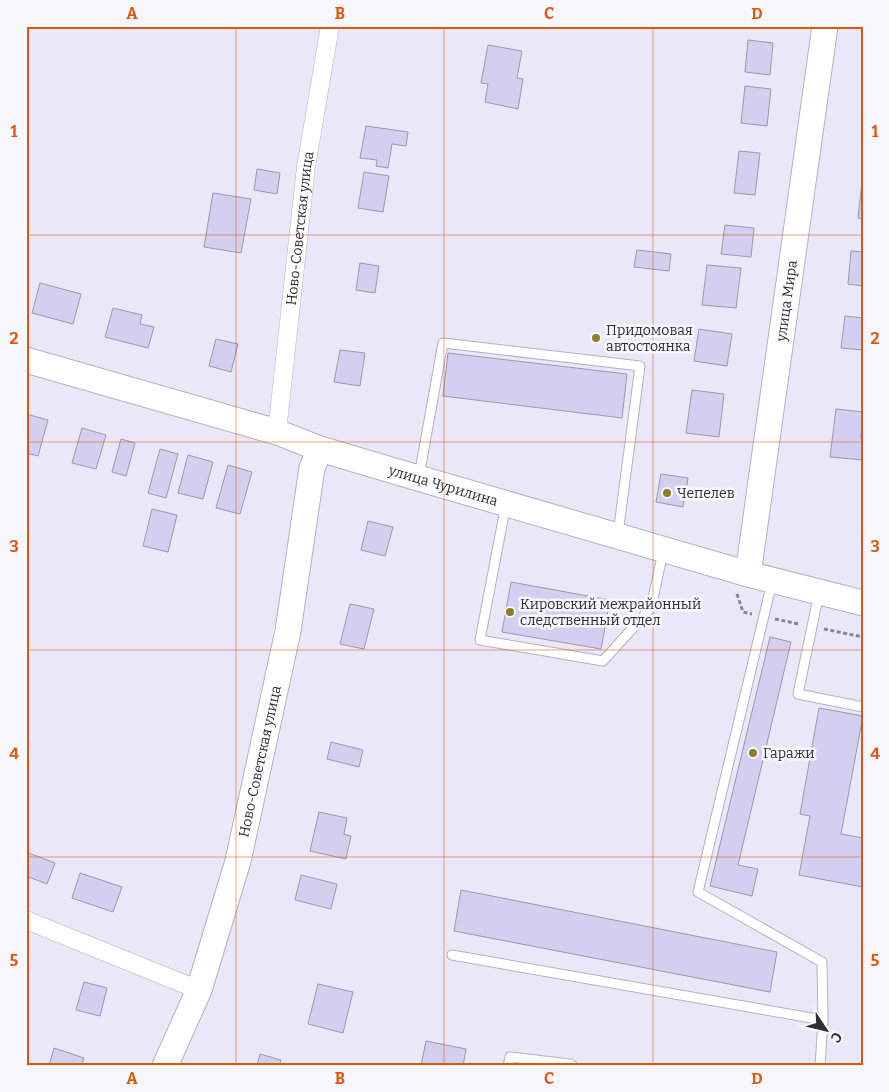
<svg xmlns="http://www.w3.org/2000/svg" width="889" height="1092" font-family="Bitter,serif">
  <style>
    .building { fill: #d4cff1; stroke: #9b99a8 }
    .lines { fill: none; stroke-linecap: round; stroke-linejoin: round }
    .lane-casing { stroke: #b4b2c1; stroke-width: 11 }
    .street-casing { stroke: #b4b2c1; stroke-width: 19 }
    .secondary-casing { stroke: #b4b2c1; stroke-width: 27 }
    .path { stroke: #878691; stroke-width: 3; stroke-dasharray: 4 2.5; stroke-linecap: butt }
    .lane { stroke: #fff; stroke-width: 9 }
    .street { stroke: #fff; stroke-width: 18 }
    .secondary { stroke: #fff; stroke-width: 25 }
    .grid { fill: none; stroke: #df570e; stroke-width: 1; stroke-opacity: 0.55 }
    .poi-dot { fill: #8e7e24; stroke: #f7f7fd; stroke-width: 2 }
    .labels { text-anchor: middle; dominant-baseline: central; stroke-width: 5; stroke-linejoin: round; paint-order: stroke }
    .street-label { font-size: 14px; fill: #2e2e33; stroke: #f7f7fd }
    .poi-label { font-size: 14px; fill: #2e2e33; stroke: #f7f7fd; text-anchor: start }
    .neatline { fill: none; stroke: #df570e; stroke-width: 2 }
    .grid-label { font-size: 16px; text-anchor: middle; font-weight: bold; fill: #df570e }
  </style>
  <rect width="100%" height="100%" fill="#eae8f8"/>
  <path class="building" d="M748 40 773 43 770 75 745 72Z
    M488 45 522 51 517 78 523 79 518 109 485 102 488 84 481 83Z
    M745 86 771 89 767 126 741 123Z
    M366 126 408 132 406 146 392 144 388 168 376 166 377 160 360 158Z
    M739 151 760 153 755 195 734 193Z
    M257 169 280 173 277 194 254 190Z
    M364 172 389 176 383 212 358 208Z
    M862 182H863V219L858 218Z
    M213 193 251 199 241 253 204 247Z
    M725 225 754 228 751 257 721 254Z
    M637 250 671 254 669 271 634 267Z
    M851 251 863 252V286L848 284Z
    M360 263 379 266 375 293 356 290Z
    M707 265 741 268 736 308 702 305Z
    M40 283 81 294 73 324 32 313Z
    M113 308 142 315 140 324 154 327 148 348 105 337Z
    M845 316 863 318V350L841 348Z
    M699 329 732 334 727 366 694 361Z
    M216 339 238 344 231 372 209 366Z
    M340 350 365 353 360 386 334 382Z
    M448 353 627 374 622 418 443 396Z
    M692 390 724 394 719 437 686 433Z
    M836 409 863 412 861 438H863V460L830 457Z
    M26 414 48 420 38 456 26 453Z
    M82 428 106 435 96 469 72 463Z
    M121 439 135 443 126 476 112 472Z
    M160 449 178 454 166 498 148 493Z
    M188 455 213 462 203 499 178 493Z
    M228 465 252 472 240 514 216 508Z
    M661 474 688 478 683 507 656 502Z
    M152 509 177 515 168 552 143 546Z
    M368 521 393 527 385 556 361 550Z
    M511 582 610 600 601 649 502 632Z
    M350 604 374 609 364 649 340 644Z
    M770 637 791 642 738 865 758 869 752 896 710 886Z
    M819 708 863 716 841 834 863 838V887L799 875 810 816 800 814Z
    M331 742 363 750 359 767 327 759Z
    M319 812 347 818 344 834 351 836 346 859 310 851Z
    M26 852 55 863 47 884 26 876Z
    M80 873 122 887 113 912 72 898Z
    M301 875 337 884 331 909 295 900Z
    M461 890 777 952 770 992 454 931Z
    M84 982 107 988 100 1016 76 1010Z
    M318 984 353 992 343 1033 308 1024Z
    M426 1041 466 1049 463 1066H421Z
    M54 1048 84 1058 81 1066H49Z
    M260 1054 281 1060 279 1066H257Z"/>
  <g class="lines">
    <g class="lane-casing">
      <path id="lane" d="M419 476 443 343 640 366 618 534
        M506 504 480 640 603 661 651 608 663 552
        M772 582 698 892 822 962 823 1020 820 1066
        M819 593 798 694 863 707
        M452 955 823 1020
        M508 1066 510 1057 570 1064 573 1066"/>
    </g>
    <g class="street-casing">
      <g id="street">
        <path id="s1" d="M277 432 306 167 330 26"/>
        <path d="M26 920 199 990"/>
      </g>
    </g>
    <g class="secondary-casing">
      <g id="secondary">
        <path id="s2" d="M26 360 277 432 320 449 418 478 748 574 863 603"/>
        <path id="s3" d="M748 574 825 26"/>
        <path id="s4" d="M165 1066 199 990 238 861 288 631 312 468 320 449"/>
      </g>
    </g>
    <path class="path" d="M737 594 743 612 752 614
      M775 619 799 624
      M824 629 863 637"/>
    <use href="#lane" class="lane"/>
    <use href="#street" class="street"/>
    <use href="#secondary" class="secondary"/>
  </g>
  <path class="grid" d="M236 26V1066M444 26V1066M653 26V1066M26 235H863M26 442H863M26 650H863M26 857H863"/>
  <g class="poi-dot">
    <circle cx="596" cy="338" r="5"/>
    <circle cx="667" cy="493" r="5"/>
    <circle cx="510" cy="612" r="5"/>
    <circle cx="753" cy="753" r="5"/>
  </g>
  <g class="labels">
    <g class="street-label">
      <text stroke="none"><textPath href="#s1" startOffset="205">Ново-Советская улица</textPath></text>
      <text stroke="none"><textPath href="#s3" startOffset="276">улица Мира</textPath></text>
      <text stroke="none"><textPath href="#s2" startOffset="436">улица Чурилина</textPath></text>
      <text stroke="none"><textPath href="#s4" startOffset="320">Ново-Советская улица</textPath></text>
    </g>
    <g class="poi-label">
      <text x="606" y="330">Придомовая<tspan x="606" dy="16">автостоянка</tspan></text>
      <text x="677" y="493">Чепелев</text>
      <text x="520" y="604">Кировский межрайонный<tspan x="520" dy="16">следственный отдел</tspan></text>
      <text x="763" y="753">Гаражи</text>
    </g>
  </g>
  <rect width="889" height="1092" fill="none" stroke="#f7f7fd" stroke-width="55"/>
  <g transform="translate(826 1030) rotate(125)" stroke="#f7f7fd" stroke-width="4" paint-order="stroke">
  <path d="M0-4L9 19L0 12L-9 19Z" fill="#2e2e33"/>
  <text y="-8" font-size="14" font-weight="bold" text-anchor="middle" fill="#2e2e33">С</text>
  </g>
  <rect x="28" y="28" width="834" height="1036" class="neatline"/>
  <g class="grid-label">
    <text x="132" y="19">A</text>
    <text x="340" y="19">B</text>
    <text x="549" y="19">C</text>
    <text x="757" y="19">D</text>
    <text x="14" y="137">1</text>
    <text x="875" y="137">1</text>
    <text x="14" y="344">2</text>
    <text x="875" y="344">2</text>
    <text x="14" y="552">3</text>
    <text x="875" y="552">3</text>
    <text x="14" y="759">4</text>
    <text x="875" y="759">4</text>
    <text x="14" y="966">5</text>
    <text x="875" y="966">5</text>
    <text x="132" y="1084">A</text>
    <text x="340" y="1084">B</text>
    <text x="549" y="1084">C</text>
    <text x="757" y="1084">D</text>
  </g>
</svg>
